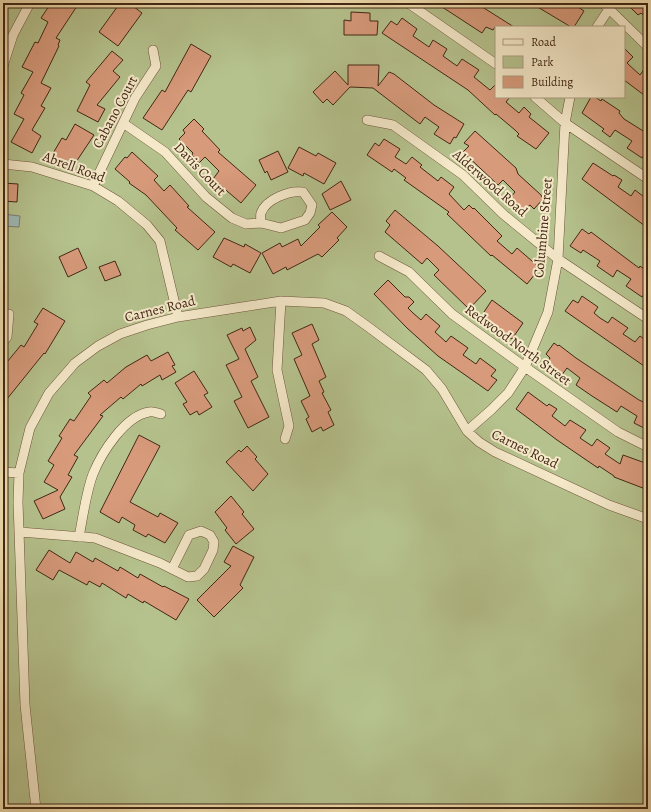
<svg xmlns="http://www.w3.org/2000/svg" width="651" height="812" font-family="Alegreya,serif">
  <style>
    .green { fill: #b5c28d; stroke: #7c7451; fill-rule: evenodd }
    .water { fill: #9fb9b6; stroke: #7a7f76 }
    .building { fill: #d79a7b; stroke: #422715 }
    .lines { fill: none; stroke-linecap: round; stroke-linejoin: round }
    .minor-casing { stroke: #6d543b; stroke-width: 10 }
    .minor { stroke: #f5e9ca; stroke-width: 9 }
    .labels { text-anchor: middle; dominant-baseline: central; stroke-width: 4; stroke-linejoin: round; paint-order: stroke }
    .street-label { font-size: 14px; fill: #422715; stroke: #f5e9ca }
  </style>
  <rect width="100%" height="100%" fill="#efddae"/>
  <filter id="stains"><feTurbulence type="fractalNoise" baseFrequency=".005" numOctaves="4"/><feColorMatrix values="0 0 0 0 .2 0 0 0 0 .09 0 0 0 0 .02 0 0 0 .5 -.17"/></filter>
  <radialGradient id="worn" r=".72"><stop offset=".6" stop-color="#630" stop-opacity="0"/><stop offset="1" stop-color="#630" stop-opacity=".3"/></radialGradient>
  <path class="green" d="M3 3H648V809H3ZM496 27H624V97H496Z"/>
  <path class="water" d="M3 214 20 216 19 227 3 226Z"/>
  <path class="building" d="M51 3H79L56 38 60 40 58 45 59 46 41 83 51 88 41 106 45 108 32 130 41 136 32 153 11 142 24 119 14 114 24 95 21 93 33 72 22 67 35 42 38 43 48 22 41 18Z
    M120 3H129L142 13 118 46 99 32Z
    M436 3H476L514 27H495L493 30 486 27 482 33Z
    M531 3H563L569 7 570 4 575 5 584 11 574 27H571Z
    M632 3H648V20L641 13 638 15 629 6Z
    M351 12 370 13V21H378L377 35H344V20L351 21Z
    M402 18 417 29 413 36 429 47 433 40 447 49 443 56 457 66 462 59 479 70 474 77 490 90 496 84V97H510L506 102 519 113 524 107 531 114 529 117 549 133 536 149 517 136 519 134 515 130 496 114 495 115 468 90 382 33 391 21 397 25Z
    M191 44 211 56 191 92 188 90 162 130 143 118 162 90 165 92Z
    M624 48 633 57 627 63 640 75 648 64V98L624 80Z
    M112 51 123 60 113 71 120 77 97 105 105 109 98 122 77 111 90 85 86 82Z
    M348 65H379L378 86 389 72 394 74 434 105 464 124 456 138 454 137 450 144 434 134 439 127 425 117 420 124 373 88 350 87 333 105 327 99 323 103 313 92 335 71 348 85Z
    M591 97H595L601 101 602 99 620 111 619 113 624 119 648 134V149L642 158 627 148 632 141 615 130 610 137 602 131 604 129 582 113Z
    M194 119 204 129 202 131 220 150 218 152 256 185 241 203 213 179 219 171 205 157 199 163 192 155 193 153 179 139 185 133 183 130Z
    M75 124 94 135 76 162 70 158 66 163 52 155 62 138 66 140Z
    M475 131 516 168 518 174 541 195 543 199 534 209 530 205 523 211 509 199 515 192 503 180 498 185 463 152 469 146 464 143Z
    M384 139 400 149 395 157 406 164 412 157 422 165 420 167 438 181 441 177 454 187 449 194 464 210 469 205 473 209 474 208 502 236 497 241 512 254 517 248 540 268 527 284 492 255 491 256 447 214 449 212 404 180 406 178 394 169 392 172 367 155 375 143 379 146Z
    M299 147 316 156 318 153 336 163 324 184 304 173 303 176 288 168Z
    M278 151 288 172 271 180 267 171 265 173 259 160Z
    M132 152 158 176 154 180 164 191 170 185 189 206 187 207 215 232 198 250 175 230 177 228 146 195 129 183 130 182 115 169 125 157 127 158Z
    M593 163 613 176 614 175 622 180 618 187 631 196 635 190 648 200V221L645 226 582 179Z
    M341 181 351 200 330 210 322 194Z
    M3 183 18 184 17 202 3 201Z
    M395 210 438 246 486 291 469 309 434 275 439 270 427 258 422 264 385 232 390 225 386 221Z
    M332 212 347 227 337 238 339 240 322 257 318 254 287 270 286 267 273 274 262 253 280 243 282 247 298 239 301 246 320 227 318 225Z
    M582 229 589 234 591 232 639 268 640 266 648 272V288L642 297 626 286 631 279 617 270 613 277 597 266 600 261 583 250 581 253 570 246Z
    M224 238 244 247 245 244 261 253 250 273 233 264 231 267 213 257Z
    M78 248 87 268 68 277 59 257Z
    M115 261 121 275 105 281 99 267Z
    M388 280 405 297H409L414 302 408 308 413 313 421 320 426 314 440 326 435 332 446 342 451 336 468 348 463 355 476 364 480 358 496 370 491 376 497 380 488 391 438 356 407 328 374 294Z
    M582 296 598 307 594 313 600 318 608 323 612 317 628 328 623 334 635 342 640 336 648 342V361L644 366 565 311 573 300 578 303Z
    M492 300 523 323 512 339 483 322 488 315 484 312Z
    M43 308 65 321 45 354 44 353 3 404V367L21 345 24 347 38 324 34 322Z
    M312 324 319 340 312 344 326 377 319 381 324 392 322 393 331 410 328 412 334 425 323 431 321 427 312 432 306 419 309 417 301 401 310 396 294 359 302 355 292 333Z
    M250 327 256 340 245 349 258 377 251 381 269 417 248 428 234 401 242 397 226 365 239 359 227 335 242 328 243 331Z
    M554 343 558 346 559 345 576 358 639 400 648 404V424L646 423 644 428 634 423 637 416 621 406 617 412 592 396 576 385 580 378 567 368 561 376 546 365 550 358 546 354Z
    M168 352 175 365 172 366 176 372 162 380 160 375 142 386 141 384 123 399 121 397 100 415 103 416 74 455 78 457 68 475 72 477 60 497 65 509 43 519 34 501 58 490 44 482 54 465 48 461 62 438 59 436 70 419 74 421 91 396 88 393 104 380 107 383 126 367 147 355 151 361Z
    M194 371 208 393 204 395 212 407 199 415 197 411 190 415 183 404 187 402 175 383Z
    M528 392 547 406 549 404 557 409 552 416 565 426 570 420 586 430 580 438 592 446 597 439 610 448 605 454 620 464 623 455 648 464V490L614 477V476L599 466 598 468 557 440 516 409Z
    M139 435 160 446 130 502 158 517 160 513 178 523 165 543 148 534 146 537 133 530 135 525 122 517 119 523 100 512Z
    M247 446 257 457 255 459 268 474 253 491 226 462 239 450 241 452Z
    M231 496 244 512 242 514 254 529 236 544 225 530 227 528 215 512Z
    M233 546 254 557 240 585 243 588 214 617 197 600 231 566 224 562Z
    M49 550 70 563 76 552 93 562 95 558 118 571 120 567 138 578 140 574 163 587 164 586 189 599 176 620 144 601 143 603 128 594 126 598 102 583 100 587 89 581 87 585 59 570 53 580 36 570Z"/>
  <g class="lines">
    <g class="minor-casing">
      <path id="minor" d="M408 3 496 64
        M603 3 648 47
        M597 27 613 3
        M3 66 13 35 30 3
        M535 97 565 123 648 179
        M367 120 393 125 463 175 503 214 558 259 648 319
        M123 123 165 152 206 197 232 218 246 224 261 223 281 228 305 220 310 213 312 205 303 192C290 190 266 199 261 213 260 216 261 220 261 223
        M3 164 32 167 93 186 118 201 147 225 160 241 178 317
        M93 186 135 98 156 66 153 50
        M379 256 409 272 452 314 525 367 618 432 648 447
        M281 301 277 370 289 426 285 439
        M3 342 7 337 9 314
        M467 431 491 410 508 393 525 367 548 312 558 259 565 123 570 97
        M3 472 19 473
        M20 532 95 538 160 563 188 577 197 576 204 569 213 550 214 542 210 535 201 531 189 535 172 569
        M79 537C83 517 86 492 93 474 102 452 125 416 149 412 153 411 157 413 161 414
        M36 809 25 705 18 502 19 473 30 428 49 393 75 363 98 346 120 334 147 325 178 317 281 301 324 303 346 311 367 326 426 370 442 389 467 431 479 442 495 452 609 505 648 519"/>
    </g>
    <use href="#minor" class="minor"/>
  </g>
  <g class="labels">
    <g class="street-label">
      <text transform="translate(115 112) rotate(-62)">Cabano Court</text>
      <text transform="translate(74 167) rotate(20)">Abrell Road</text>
      <text transform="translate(200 169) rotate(46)">Davis Court</text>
      <text transform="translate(490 183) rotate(41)">Alderwood Road</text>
      <text transform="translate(543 228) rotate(-85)">Columbine Street</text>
      <text transform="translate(160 309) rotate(-14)">Carnes Road</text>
      <text transform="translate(518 345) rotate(36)">Redwood North Street</text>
      <text transform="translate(525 449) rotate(26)">Carnes Road</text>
    </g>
  </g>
  <rect width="651" height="812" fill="none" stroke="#efddae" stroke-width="16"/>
  <rect x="4" y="4" width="643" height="804" fill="none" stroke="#422715" stroke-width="2"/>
  <rect x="8" y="8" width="635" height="796" fill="none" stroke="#422715"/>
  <rect x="495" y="26" width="130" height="72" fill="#f5e9ca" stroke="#ad9b82"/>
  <rect x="503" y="39" width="20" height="6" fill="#f5e9ca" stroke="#ad9b82"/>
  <text x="531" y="46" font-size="12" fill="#422715">Road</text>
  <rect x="503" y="56" width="20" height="12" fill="#b5c28d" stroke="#ad9b82"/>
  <text x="531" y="66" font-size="12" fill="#422715">Park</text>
  <rect x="503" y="76" width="20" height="12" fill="#d79a7b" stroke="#ad9b82"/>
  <text x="531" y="86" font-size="12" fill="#422715">Building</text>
  <rect width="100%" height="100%" filter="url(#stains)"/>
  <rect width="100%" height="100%" fill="url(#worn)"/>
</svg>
